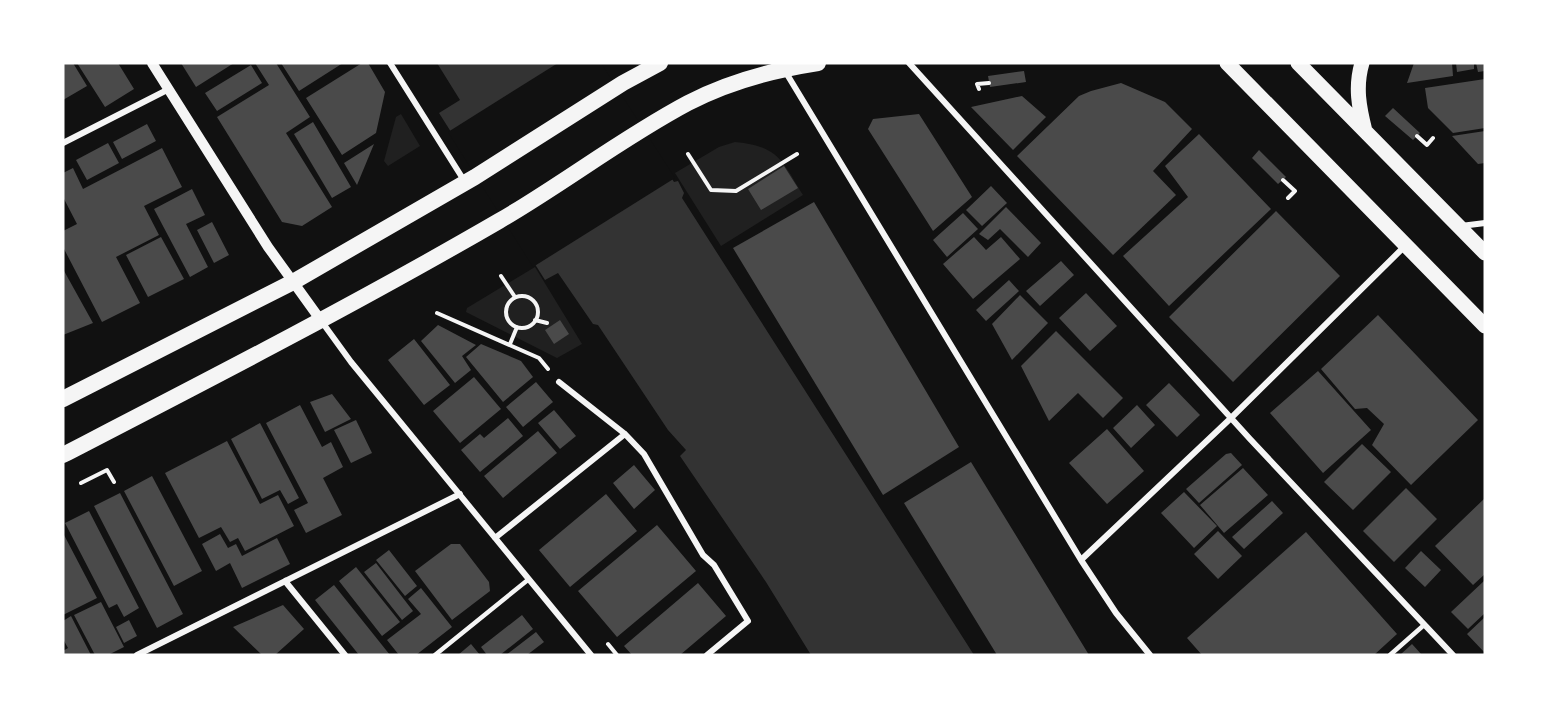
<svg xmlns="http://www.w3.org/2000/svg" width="1548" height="718" font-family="Barlow,sans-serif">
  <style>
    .green { fill: #202020 }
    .water { fill: #333 }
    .pier { fill: #111 }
    .building { fill: #4a4a4a }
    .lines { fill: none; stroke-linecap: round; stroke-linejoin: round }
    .path { stroke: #f5f5f5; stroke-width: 4 }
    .service { stroke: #f5f5f5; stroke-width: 4.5 }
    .minor { stroke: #f5f5f5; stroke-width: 6 }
    .tertiary { stroke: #f5f5f5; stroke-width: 10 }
    .primary { stroke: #f5f5f5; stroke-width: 15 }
    .trunk { stroke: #f5f5f5; stroke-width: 16 }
  </style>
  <rect width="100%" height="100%" fill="#111"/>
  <path class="green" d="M401 114 420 146 388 166 384 161 396 117Z
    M735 142C779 146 782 161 803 195L721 246 675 173 719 147Z
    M535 267 582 344 557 358 466 312 467 308Z"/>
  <path class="water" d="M437 63H597L674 182 678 181 684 193 682 198 974 655H811L766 582 680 456 686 450 668 430 598 325 593 324 558 273 545 280 439 113 460 100Z"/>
  <path class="pier" d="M558 63H601L675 178 533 267 448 132Z"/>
  <path class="building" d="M63 63H73L87 86 63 100Z
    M77 63H118L134 89 105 107Z
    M181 63H234L196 87Z
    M255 63H276L310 117 286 133 332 207 302 226 282 222 217 117 269 85Z
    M281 63H343L299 91Z
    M362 63H368L385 92 376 133 342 155 306 98Z
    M1414 63H1452L1453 76 1407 83Z
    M1456 63H1474V69L1457 72Z
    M1476 63H1485V71L1478 72Z
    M251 65 262 83 217 111 205 93Z
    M1024 71 1026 82 990 87 988 76Z
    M1485 79V128L1453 133 1428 108 1425 88Z
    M1121 83 1165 102 1192 129 1153 171 1176 195 1113 255 1017 156 1079 96 1091 91Z
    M1022 96 1046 117 1013 150 971 107Z
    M1393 108 1420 133 1413 140 1385 116Z
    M919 114 972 197 933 231 868 129 873 119Z
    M313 122 351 187 332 198 294 134Z
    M147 124 156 141 122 159 113 142Z
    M1485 131V163L1478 164 1452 136Z
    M1199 134 1271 209 1169 306 1123 256 1188 197 1165 166Z
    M108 143 119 163 87 180 76 160Z
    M374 144 357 185 344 163Z
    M162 148 182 187 144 206 159 235 116 257 140 303 102 322 63 247V231L77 224 63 197V173L73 168 83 189Z
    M1259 150 1286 177 1278 184 1252 158Z
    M784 166 798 188 761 210 748 189Z
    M991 186 1007 203 982 226 966 210Z
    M192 189 205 215 186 224 208 267 190 277 154 209Z
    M814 202 959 447 883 495 733 248Z
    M1006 207 1041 243 1028 257 1000 229 988 240 979 234Z
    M1276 211 1340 276 1233 382 1169 317Z
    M963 213 978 229 947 257 933 240Z
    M212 222 229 255 214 263 197 230Z
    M161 237 184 279 148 297 126 255Z
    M974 237 986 250 1001 237 1020 259 973 299 943 264Z
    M1061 261 1074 275 1040 306 1026 291Z
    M63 269 93 323 63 335Z
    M1009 280 1019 291 986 321 976 310Z
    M1086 293 1117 326 1090 351 1059 318Z
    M1020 295 1048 323 1012 360 992 324Z
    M1378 315 1478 420 1411 485 1372 445 1384 424 1367 408 1355 409 1321 369Z
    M560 320 569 334 554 344 545 330Z
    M438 325 476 345 462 356 471 370 455 383 421 341Z
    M1056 331 1123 398 1103 418 1078 393 1049 421 1021 366Z
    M414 339 450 385 424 405 388 360Z
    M481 344 521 361 533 377 503 402 466 357Z
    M1318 371 1371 430 1323 473 1270 413Z
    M474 377 501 409 460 443 433 411Z
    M536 382 553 402 523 427 506 407Z
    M1169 383 1200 415 1177 437 1146 405Z
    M332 394 351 419 325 432 310 402Z
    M300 405 322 447 331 442 343 467 323 478 342 515 306 533 294 510 308 503 266 423Z
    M1137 405 1155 425 1131 448 1113 428Z
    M554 410 576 436 560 449 538 423Z
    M508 418 523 436 480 472 461 450 480 434 484 438Z
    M356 420 372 453 351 463 334 430Z
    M260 423 299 498 288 504 280 490 262 499 231 439Z
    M1107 429 1144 471 1107 504 1069 463Z
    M538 431 557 453 503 498 484 476Z
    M227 441 260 504 278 495 294 526 245 551 238 538 230 542 221 527 199 538 165 473Z
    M1362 444 1391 472 1353 510 1324 482Z
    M1231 453 1242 465 1199 503 1186 489 1226 454Z
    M971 462 1089 655H997L904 503Z
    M634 465 655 490 634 509 613 483Z
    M1243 468 1268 495 1224 533 1200 505Z
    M152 476 202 571 174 586 124 491Z
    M1406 488 1437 519 1394 562 1363 531Z
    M1184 492 1217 526 1194 548 1161 513Z
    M120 493 183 614 157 628 94 506Z
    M606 494 637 531 570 587 539 550Z
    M1485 498V574L1473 585 1435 546Z
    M1272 501 1283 513 1244 549 1232 537Z
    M89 511 139 608 124 617 117 604 109 608 65 523Z
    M657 525 696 571 617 637 578 591Z
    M1218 531 1242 556 1218 579 1194 554Z
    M1306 532 1397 634 1374 655H1202L1187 638Z
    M63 533 97 598 63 615Z
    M220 534 228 548 236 544 242 556 277 538 290 564 242 588 230 563 216 571 202 544Z
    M451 544H460L489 582 490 591 452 620 415 571Z
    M389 550 417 586 405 596 376 560Z
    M1421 551 1441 570 1425 587 1405 568Z
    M376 563 413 611 402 620 364 572Z
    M356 567 400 622 382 636 339 581Z
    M1485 580V613L1468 629 1451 612Z
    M698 583 726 616 680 655H632L624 646Z
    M334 585 390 655H359L315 600Z
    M421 588 452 627 416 655H399L387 640 421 614 408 599Z
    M101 602 124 647 108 655H95L74 615Z
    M283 605 304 629 275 655H262L233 627Z
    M522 615 533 629 500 655H487L481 647Z
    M71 616 91 655H63V651L68 648 63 639V621Z
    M1485 617V653L1467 634Z
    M129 620 137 636 124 643 116 627Z
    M536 632 544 642 527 655H506Z
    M471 644 480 655H458Z
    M1412 644 1422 655H1400Z"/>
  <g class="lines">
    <path class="path" d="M979 89 977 84 989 83
      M1417 136 1427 145 1433 138
      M688 154 711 190 736 191 797 154
      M1283 180 1295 191 1288 198
      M501 276 515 297
      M506 312a16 16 0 1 1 32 0a16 16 0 1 1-32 0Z
      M437 313 539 358 548 369
      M535 320 547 323
      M510 344 517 327
      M81 483 107 470 114 482
      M608 644 617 655"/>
    <path class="service" d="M435 655 529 579
      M1390 655 1424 625"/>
    <path class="minor" d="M390 63 465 182
      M909 63 1250 439 1453 655
      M785 71 1081 560 1116 613 1150 655
      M63 143 169 89
      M1461 226 1485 223
      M322 322 351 362 591 655
      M559 382 625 434 644 454 703 555 714 565 748 621 707 655
      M495 538 625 434
      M1081 560 1231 418 1406 245
      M285 581 345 655
      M137 655 460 494"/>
    <path class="tertiary" d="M152 63 268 247 322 322"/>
    <path class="primary" d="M1227 63 1485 326
      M1298 63 1485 253
      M1362 63C1355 87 1359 107 1365 131"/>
    <path class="trunk" d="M63 399 293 282 475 177 623 83 660 63
      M63 455C210 379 356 304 499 221 563 184 622 138 688 103 728 82 773 70 818 63"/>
  </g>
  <rect width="1548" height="718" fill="none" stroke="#ffffff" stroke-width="129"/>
</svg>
